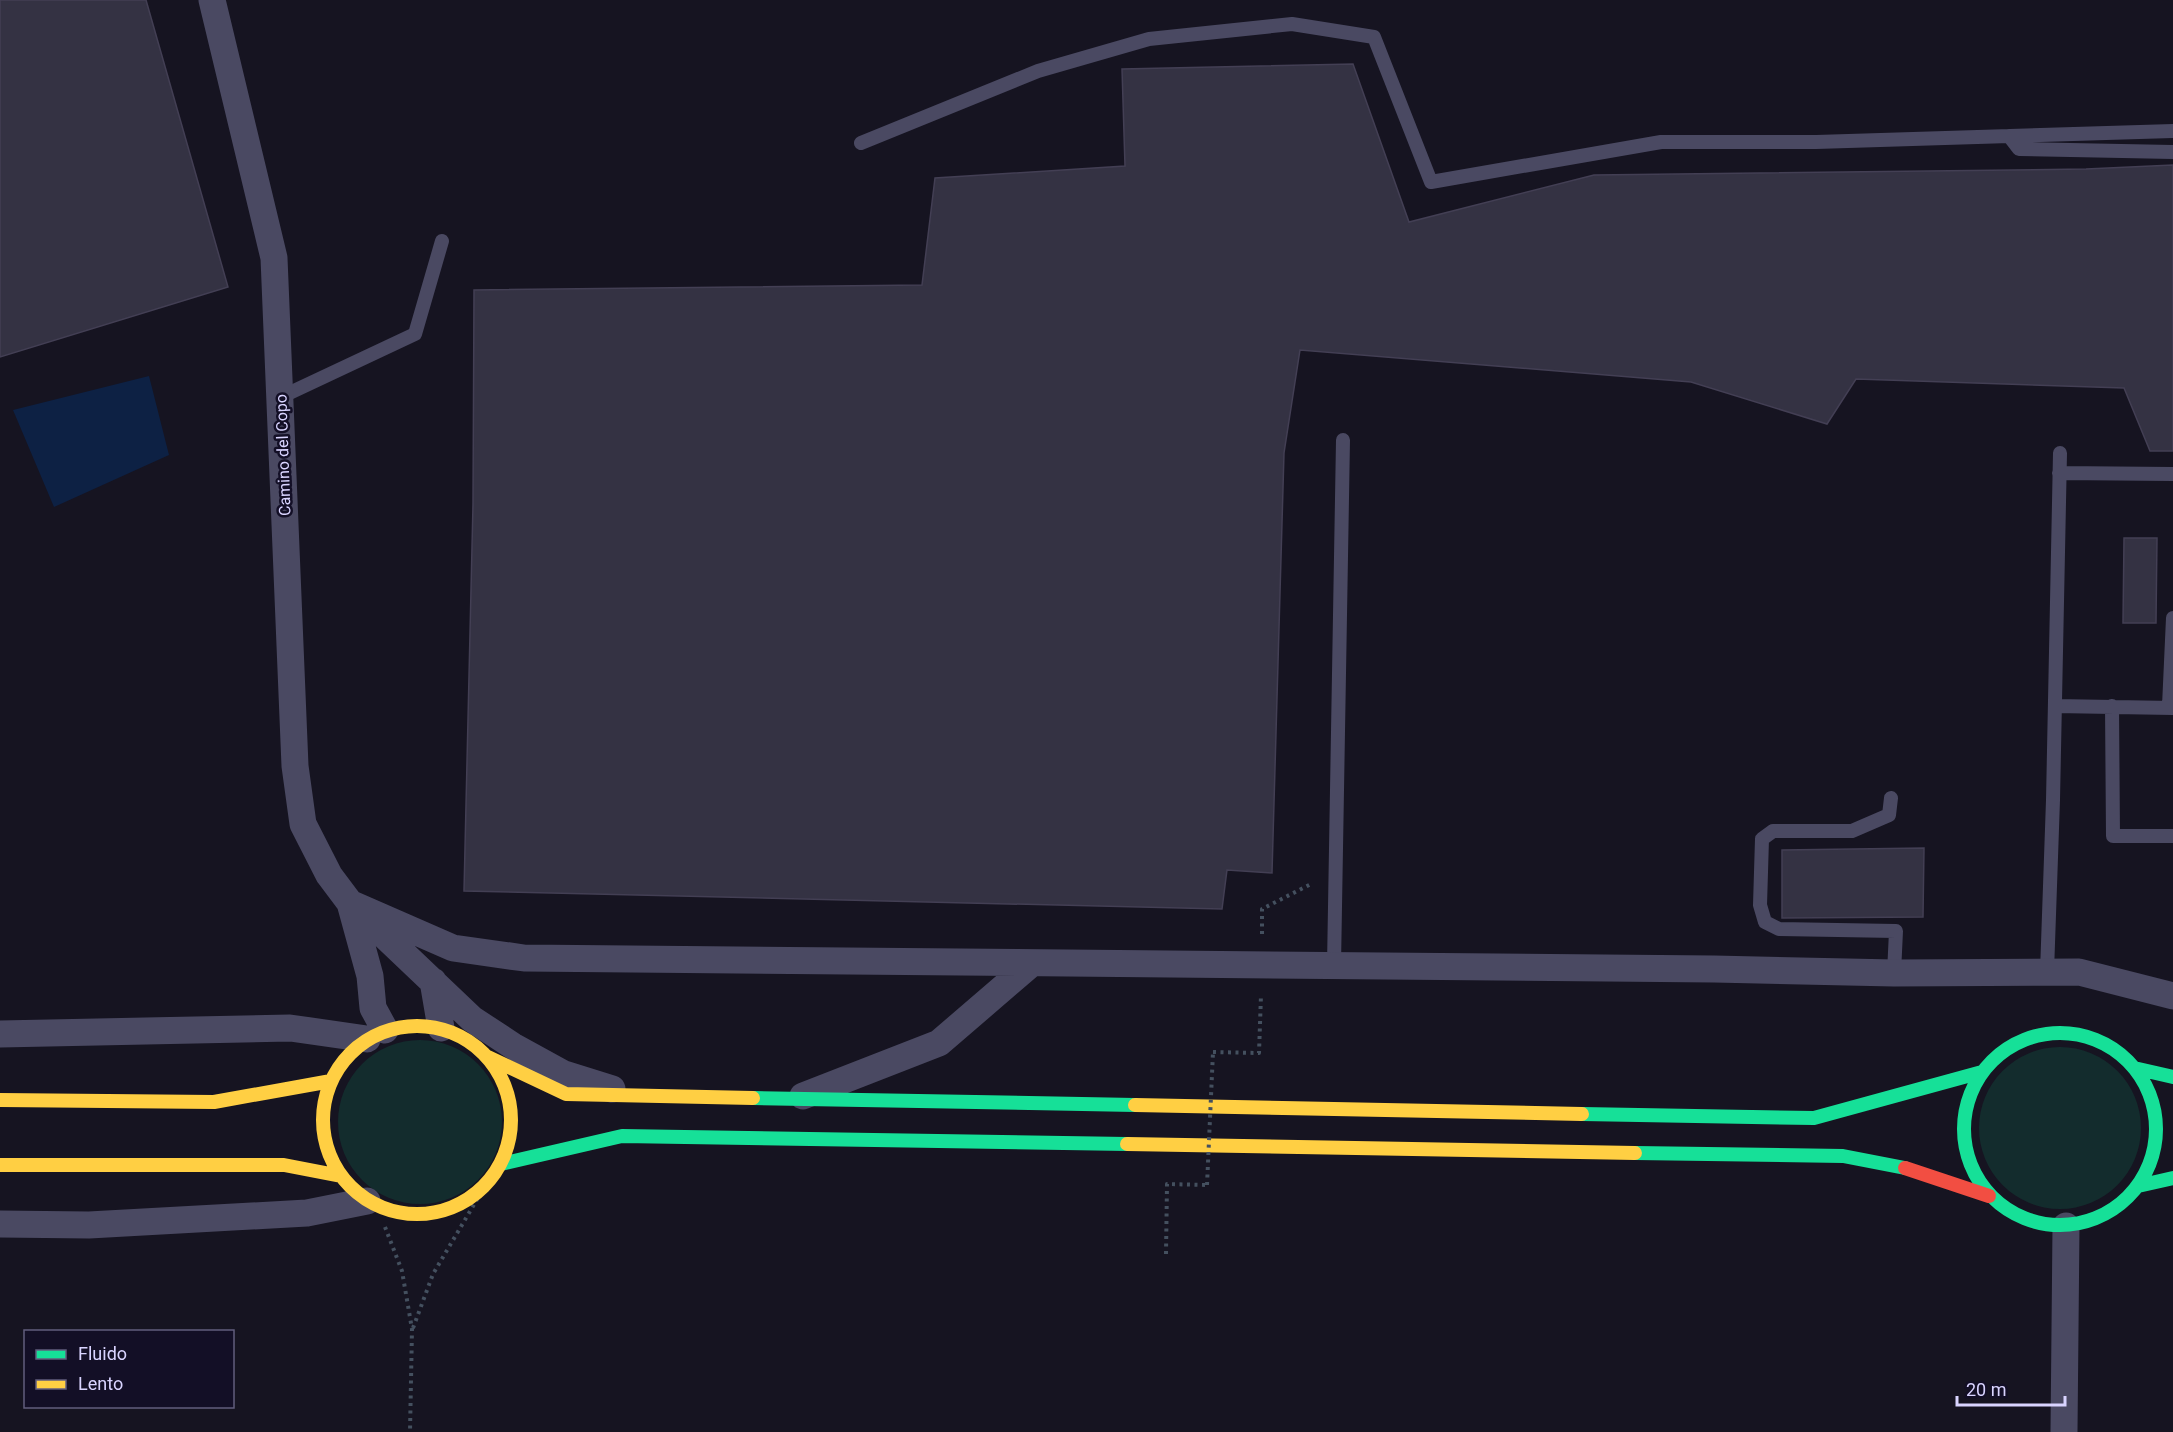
<svg xmlns="http://www.w3.org/2000/svg" width="2173" height="1432" font-family="Roboto,sans-serif">
  <style>
    .green { fill: #132c2d }
    .water { fill: #0d2144 }
    .building { fill: #343243; stroke: #433f54; stroke-width: 1.5 }
    .lines { fill: none; stroke-linecap: round; stroke-linejoin: round }
    .path { stroke: #44505f; stroke-width: 4; stroke-dasharray: 3 4.5; stroke-linecap: butt }
    .lane { stroke: #4a4962; stroke-width: 14 }
    .street { stroke: #4a4962; stroke-width: 27 }
    .fast { stroke: #16e098; stroke-width: 14 }
    .slow { stroke: #ffcf43; stroke-width: 14 }
    .jam { stroke: #f24e42; stroke-width: 14 }
    .path-bridge { stroke: #44505f; stroke-width: 4; stroke-dasharray: 3 4.5; stroke-linecap: butt }
    .labels { text-anchor: middle; dominant-baseline: central; stroke-width: 5; stroke-linejoin: round; paint-order: stroke }
    .street-label { font-size: 16px; fill: #d9d4ff; stroke: #130f26 }
  </style>
  <rect width="100%" height="100%" fill="#161421"/>
  <path class="green" d="M338 1122a82 82 0 1 1 164 0a82 82 0 1 1-164 0Z
    M1979 1128a81 81 0 1 1 162 0a81 81 0 1 1-162 0Z"/>
  <path class="water" d="M149 376 169 455 54 507 13 410Z"/>
  <path class="building" d="M0 0H146L228 287 0 357Z
    M1353 64 1409 222 1594 175 2086 169 2173 165V451H2150L2124 388 1856 379 1827 424 1691 382 1300 350 1284 453 1272 873 1227 870 1222 909 464 891 473 504 474 290 922 285 935 178 1125 166 1122 69Z
    M2124 538H2157L2156 623H2123Z
    M1924 848 1923 917 1782 918V850Z"/>
  <g class="lines">
    <path class="path" d="M1262 934V909L1311 884
      M1213 1052 1259 1053 1261 995
      M385 1227 402 1271 412 1329 410 1432
      M1166 1254 1167 1184 1207 1185
      M413 1328 433 1274 482 1191"/>
    <path class="lane" d="M2009 136 2019 149 2173 152
      M861 143 1038 71 1149 39 1292 24 1374 37 1431 182 1661 142H1816L2173 131
      M281 397 415 334 442 241
      M2059 473 2173 474
      M2055 706 2173 708
      M2112 706 2113 836H2173
      M2169 706 2173 618
      M1891 798 1889 815 1852 831H1773L1762 839 1760 905 1765 922 1779 929 1896 931 1894 973
      M1334 965 1343 440
      M2047 972 2053 800 2060 453"/>
    <path class="street" d="M212 0 274 258 295 766 303 824 329 875 350 903 472 1019 513 1046 564 1074 612 1089
      M350 903 453 948 524 958 1714 969 1894 973 2079 972 2173 996
      M350 903 370 976 373 1008 385 1030
      M433 981 441 1028
      M0 1034 290 1028 367 1039
      M803 1096 939 1043 1032 963
      M0 1224 89 1225 307 1213 367 1201
      M2064 1432 2066 1226"/>
    <path class="fast" d="M1964 1129a96 96 0 1 1 192 0a96 96 0 1 1-192 0Z
      M2134 1068 2173 1077
      M753 1098 1135 1105
      M1582 1114 1814 1118 1982 1072
      M1635 1153 1843 1156 1905 1168
      M501 1164 622 1136 1127 1144
      M2138 1186 2173 1178"/>
    <path class="slow" d="M323 1120a94 94 0 1 1 188 0a94 94 0 1 1-188 0Z
      M488 1057 566 1094 753 1098
      M0 1100 214 1102 331 1081
      M1135 1105 1582 1114
      M1127 1144 1635 1153
      M0 1165H284L341 1176"/>
    <path class="jam" d="M1905 1168 1989 1196"/>
    <path class="path-bridge" d="M1207 1185 1213 1052"/>
  </g>
  <g class="labels">
    <g class="street-label">
      <text transform="translate(283 455) rotate(-92)">Camino del Copo</text>
    </g>
  </g>
  <rect x="24" y="1330" width="210" height="78" fill="#130f26" stroke="#625e7d" stroke-width="1.5"/>
  <rect x="36" y="1350" width="30" height="9" fill="#16e098" stroke="#625e7d" stroke-width="1.5"/>
  <text x="78" y="1360" font-size="18" fill="#d9d4ff">Fluido</text>
  <rect x="36" y="1380" width="30" height="9" fill="#ffcf43" stroke="#625e7d" stroke-width="1.5"/>
  <text x="78" y="1390" font-size="18" fill="#d9d4ff">Lento</text>
  <path d="M1957 1396v9h108v-9" fill="none" stroke="#d9d4ff" stroke-width="3"/>
  <text x="1966" y="1396" font-size="18" fill="#d9d4ff" stroke="#130f26" stroke-width="4.5" paint-order="stroke">20 m</text>
</svg>
